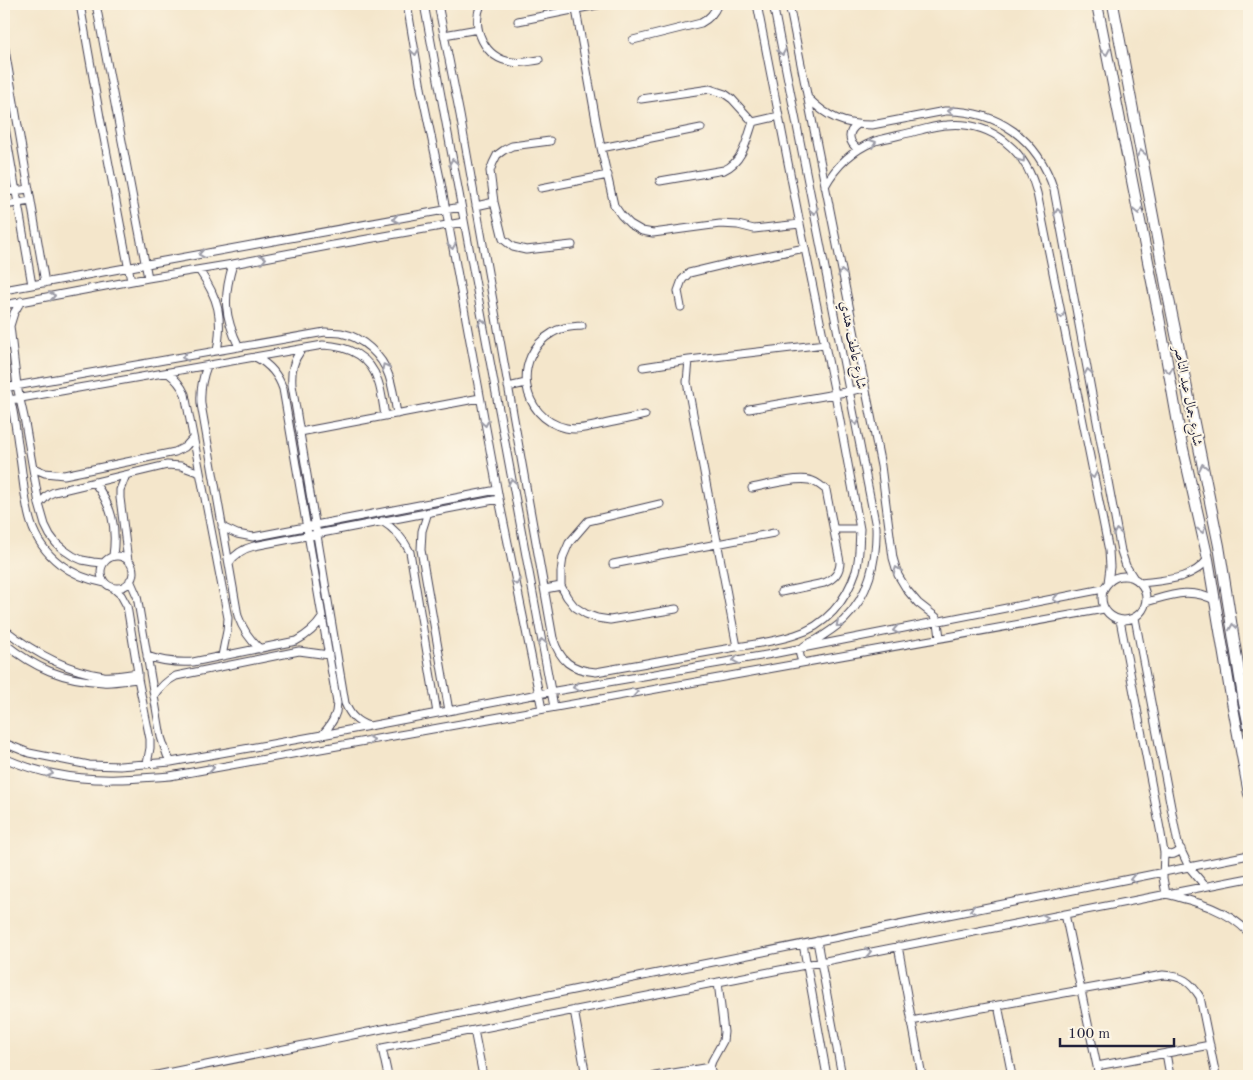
<svg xmlns="http://www.w3.org/2000/svg" width="1253" height="1080" font-family="'Old Standard TT',Amiri,serif">
  <style>
    .lines { fill: none; stroke-linecap: round; stroke-linejoin: round }
    .minor-casing { stroke: #423f51; stroke-width: 9 }
    .secondary-casing { stroke: #423f51; stroke-width: 12 }
    .minor { stroke: #fff; stroke-width: 7 }
    .secondary { stroke: #fff; stroke-width: 10 }
    .oneway { stroke: #9c9ca7 }
    .labels { text-anchor: middle; dominant-baseline: central; stroke-width: 4; stroke-linejoin: round; paint-order: stroke }
    .street-label { font-size: 14px; fill: #22223b; stroke: #fcf5e5 }
  </style>
  <rect width="100%" height="100%" fill="#fcf5e5"/>
  <filter id="ink" filterUnits="userSpaceOnUse"><feTurbulence type="fractalNoise" baseFrequency=".02" numOctaves="2"/><feDisplacementMap in="SourceGraphic" scale="10" xChannelSelector="R" yChannelSelector="G"/><feConvolveMatrix kernelMatrix="1 2 1 2 8 2 1 2 1" color-interpolation-filters="sRGB"/></filter>
  <filter id="wash" filterUnits="userSpaceOnUse"><feTurbulence type="fractalNoise" baseFrequency=".0096" numOctaves="4" result="noise"/><feDisplacementMap in="SourceGraphic" scale="20" xChannelSelector="R" yChannelSelector="G"/><feGaussianBlur stdDeviation="1.12" result="paint"/><feColorMatrix in="noise" values="0 0 0 0 0 0 0 0 0 0 0 0 0 0 0 0 0 1.4 0 .05"/><feComposite in="paint" operator="in"/></filter>
  <g filter="url(#wash)">
    <rect width="100%" height="100%" fill="#f4e6cb"/>
  </g>
  <g filter="url(#ink)">
    <g class="lines">
      <g class="minor-casing">
        <path id="minor" d="M80 4 100 117 131 281
          M96 4 148 278
          M407 4 421 88 441 183 499 499 542 709
          M424 4 554 707
          M438 4 460 115 553 638C560 661 571 670 596 672 637 665 679 657 720 650 745 645 771 643 795 635 826 626 846 601 856 571 860 558 859 543 860 529L835 394 800 224 757 4
          M481 4C471 28 484 58 512 62 521 64 530 61 539 60
          M575 4 601 148 614 205 621 215 630 224 642 231 653 233 720 224 738 225 754 229 800 224
          M773 4 876 527C877 560 869 596 844 620 835 628 826 634 816 640 812 642 805 644 802 648 798 652 800 658 803 662
          M789 4 881 466 893 558 898 575 907 590 918 603 936 617 938 622 940 638
          M518 21 602 4
          M444 35 478 29
          M633 40 701 23C710 18 714 13 718 4
          M4 44 45 283
          M808 98C827 117 844 125 872 125L945 111C998 110 1038 139 1054 190L1121 551 1126 566 1133 577
          M641 99 710 89 725 94 732 99 753 122C747 139 743 162 724 170L660 181
          M4 122 32 285
          M753 122 779 116
          M857 125C847 132 848 142 858 149
          M550 141 512 146 504 150 497 155 493 163 490 171 494 202 503 239 513 247 526 250 572 245
          M601 148 701 128
          M825 186C837 164 853 150 875 141 890 137 906 134 921 130 929 128 938 125 947 125 992 121 1026 150 1037 193L1109 551 1110 567 1108 583
          M541 188 608 175
          M4 192 29 189
          M4 205 31 201
          M476 206 494 202
          M233 264C223 297 224 316 239 347
          M199 270C219 299 223 317 217 351
          M4 290 461 207
          M21 301 14 313 10 326 17 386 24 417 39 504 45 525 50 535 56 543 64 550 73 556 82 560 93 562 103 563
          M4 305 148 278 233 264 328 246 464 222
          M681 307 678 291 682 280 689 273 735 262 805 248
          M582 326C571 327 561 327 552 333 512 356 520 418 566 428 579 431 591 426 604 424 618 421 632 418 645 415
          M301 350C293 361 291 371 292 385L345 703C350 715 356 722 369 726
          M4 357C5 367 6 377 7 387 8 394 10 400 12 406 15 421 17 436 19 451 23 475 24 501 31 523 42 557 71 577 105 583
          M257 358C270 365 278 374 283 389L337 703 336 712 333 720 328 728 322 735
          M689 360 687 382 737 647
          M207 366C202 379 200 390 201 404L238 616C243 630 249 639 260 649
          M643 367 689 360 825 344
          M168 373C176 379 181 385 185 394L228 618 227 631 222 656
          M508 387 526 383
          M4 388 325 332C330 333 336 332 341 333 362 337 382 355 389 376 393 388 395 401 397 414
          M4 401 323 345C348 346 370 356 378 381 382 392 383 405 385 416
          M749 409 835 394 865 388
          M300 432 480 398
          M33 468 45 473 64 475 175 452 185 447 193 438
          M126 475 120 490V498L128 561
          M94 482C112 506 117 526 113 556
          M752 488C768 485 794 477 809 480 816 481 821 486 826 490L840 562C840 573 834 579 824 583L781 592
          M39 504 48 495 54 492 167 465 181 466 200 473
          M660 504 588 521 569 543 563 557 561 572V586L567 597 575 607 586 614 597 618 610 620 676 609
          M428 512 422 531 421 550 449 711
          M382 521C395 529 403 538 410 552L437 713
          M222 527 237 534 253 537 497 490
          M834 529H860
          M101 572a16 16 0 1 1 32 0a16 16 0 1 1-32 0Z
          M229 563C235 554 242 549 254 546L499 499
          M613 564 774 533
          M1102 598a22 22 0 1 1 44 0a22 22 0 1 1-44 0Z
          M130 580 137 596 161 737 167 755 171 762
          M1141 583C1165 580 1192 580 1208 559
          M112 587 121 595 127 606 138 673V679L150 739V748L147 764
          M545 589 561 586
          M1146 602C1172 595 1190 587 1216 601
          M1135 618 1178 844 1189 867 1205 886
          M1120 620 1161 834 1164 853 1163 878 1166 894C1197 902 1227 909 1249 933
          M4 629C33 652 66 671 104 676 115 677 127 674 138 673
          M4 643C35 668 62 680 103 682 114 683 127 680 138 679
          M147 656C163 662 176 663 193 662L296 641C307 635 315 629 322 618
          M154 697C160 687 166 681 176 676L299 651 329 655
          M4 743 29 753 89 765 120 766 171 762 322 735 538 694 772 654 1103 589
          M4 758C20 765 37 771 55 774 93 782 132 779 170 776L1104 609
          M1164 853C1171 856 1176 855 1181 849
          M1065 914 1099 1076
          M817 941 842 1076
          M803 944 827 1076
          M898 946 922 1076
          M998 1005 1012 1076
          M574 1010 586 1076
          M911 1021 1163 975C1182 976 1190 981 1200 997L1216 1076
          M474 1030 483 1076
          M1166 1053 1170 1076
          M1097 1066 1210 1045
          M152 1076 578 989 1249 855
          M388 1076 382 1048 1249 878
          M655 1076 710 1067
          M712 1076 710 1067 712 1061 723 1041 724 1032 718 982"/>
      </g>
      <g class="secondary-casing">
        <path id="secondary" d="M1097 4 1159 317 1181 440 1208 559 1230 691 1249 794
          M1113 4 1166 285 1219 546 1244 703 1249 727"/>
      </g>
      <use href="#minor" class="minor"/>
      <use href="#secondary" class="secondary"/>
    </g>
    <defs><path id="oneway-chevron" d="M-2-3.5L2.5 0L-2 3.5" fill="none" stroke-width="1.6" stroke-linecap="round" stroke-linejoin="round" transform="scale(1.25)"/></defs>
    <g class="oneway">
      <use href="#oneway-chevron" transform="translate(415 52) rotate(80)"/>
      <use href="#oneway-chevron" transform="translate(782 52) rotate(79)"/>
      <use href="#oneway-chevron" transform="translate(1106 52) rotate(79)"/>
      <use href="#oneway-chevron" transform="translate(951 111) rotate(180)"/>
      <use href="#oneway-chevron" transform="translate(873 143) rotate(-20)"/>
      <use href="#oneway-chevron" transform="translate(1141 153) rotate(-101)"/>
      <use href="#oneway-chevron" transform="translate(1022 159) rotate(54)"/>
      <use href="#oneway-chevron" transform="translate(453 162) rotate(-100)"/>
      <use href="#oneway-chevron" transform="translate(814 211) rotate(79)"/>
      <use href="#oneway-chevron" transform="translate(1138 211) rotate(79)"/>
      <use href="#oneway-chevron" transform="translate(1058 212) rotate(-100)"/>
      <use href="#oneway-chevron" transform="translate(396 219) rotate(170)"/>
      <use href="#oneway-chevron" transform="translate(452 246) rotate(80)"/>
      <use href="#oneway-chevron" transform="translate(202 254) rotate(170)"/>
      <use href="#oneway-chevron" transform="translate(263 259) rotate(-11)"/>
      <use href="#oneway-chevron" transform="translate(842 273) rotate(-101)"/>
      <use href="#oneway-chevron" transform="translate(52 296) rotate(-10)"/>
      <use href="#oneway-chevron" transform="translate(1061 315) rotate(79)"/>
      <use href="#oneway-chevron" transform="translate(482 322) rotate(-100)"/>
      <use href="#oneway-chevron" transform="translate(185 357) rotate(170)"/>
      <use href="#oneway-chevron" transform="translate(385 367) rotate(-117)"/>
      <use href="#oneway-chevron" transform="translate(1169 370) rotate(80)"/>
      <use href="#oneway-chevron" transform="translate(1088 372) rotate(-100)"/>
      <use href="#oneway-chevron" transform="translate(856 422) rotate(79)"/>
      <use href="#oneway-chevron" transform="translate(485 423) rotate(80)"/>
      <use href="#oneway-chevron" transform="translate(1203 467) rotate(-102)"/>
      <use href="#oneway-chevron" transform="translate(1093 475) rotate(79)"/>
      <use href="#oneway-chevron" transform="translate(512 482) rotate(-101)"/>
      <use href="#oneway-chevron" transform="translate(1202 530) rotate(77)"/>
      <use href="#oneway-chevron" transform="translate(1117 532) rotate(-100)"/>
      <use href="#oneway-chevron" transform="translate(897 570) rotate(-110)"/>
      <use href="#oneway-chevron" transform="translate(516 582) rotate(79)"/>
      <use href="#oneway-chevron" transform="translate(1056 599) rotate(169)"/>
      <use href="#oneway-chevron" transform="translate(839 624) rotate(140)"/>
      <use href="#oneway-chevron" transform="translate(1233 627) rotate(-99)"/>
      <use href="#oneway-chevron" transform="translate(896 630) rotate(169)"/>
      <use href="#oneway-chevron" transform="translate(542 642) rotate(-101)"/>
      <use href="#oneway-chevron" transform="translate(736 660) rotate(170)"/>
      <use href="#oneway-chevron" transform="translate(576 687) rotate(170)"/>
      <use href="#oneway-chevron" transform="translate(635 692) rotate(-10)"/>
      <use href="#oneway-chevron" transform="translate(371 740) rotate(-10)"/>
      <use href="#oneway-chevron" transform="translate(211 768) rotate(-10)"/>
      <use href="#oneway-chevron" transform="translate(50 773) rotate(14)"/>
      <use href="#oneway-chevron" transform="translate(1133 879) rotate(169)"/>
      <use href="#oneway-chevron" transform="translate(973 910) rotate(169)"/>
      <use href="#oneway-chevron" transform="translate(1045 918) rotate(-11)"/>
      <use href="#oneway-chevron" transform="translate(868 952) rotate(-11)"/>
    </g>
  </g>
  <g class="labels">
    <g class="street-label">
      <text transform="translate(853 345) rotate(79)">شارع عاطف هندي</text>
      <text transform="translate(1188 396) rotate(79)">شارع جمال عبد الناصر</text>
    </g>
  </g>
  <rect width="1253" height="1080" fill="none" stroke="#fcf5e5" stroke-width="20"/>
  <path d="M1060 1038v8h114v-8" fill="none" stroke="#22223b" stroke-width="2.5"/>
  <text x="1068" y="1038" font-size="15" fill="#22223b" stroke="#fcf5e5" stroke-width="4" paint-order="stroke">100 m</text>
</svg>
